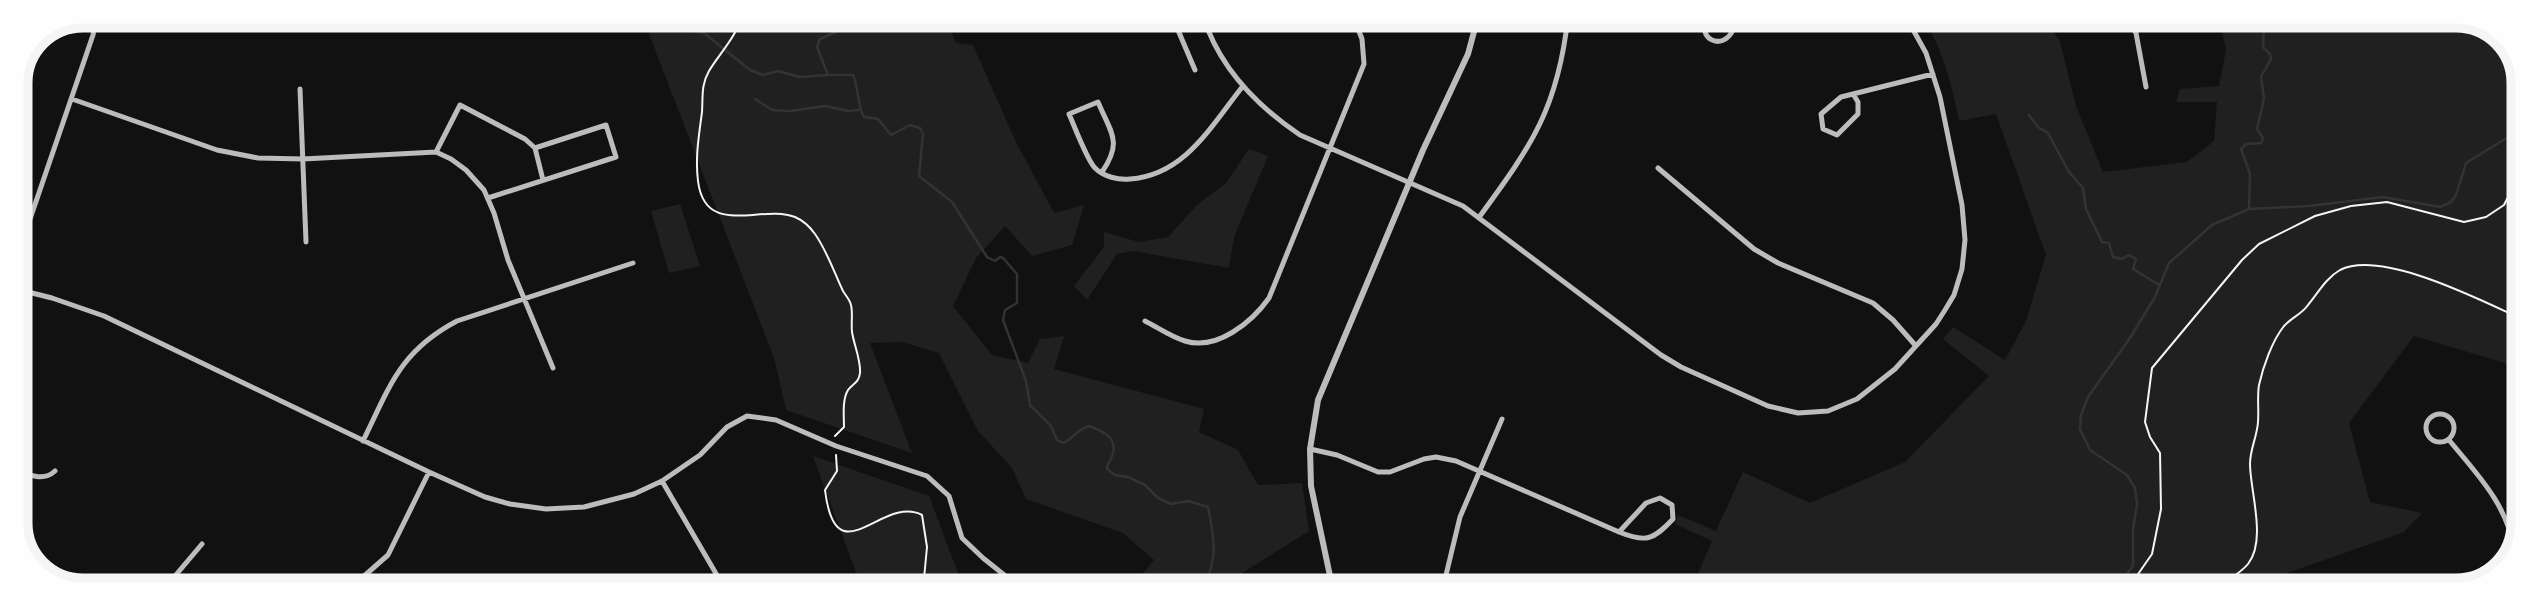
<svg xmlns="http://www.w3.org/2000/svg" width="2539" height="606" font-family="'DM Sans',sans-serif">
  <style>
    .green { fill: #202020 }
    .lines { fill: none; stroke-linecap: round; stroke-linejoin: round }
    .stream { stroke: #333; stroke-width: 2.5 }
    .path { stroke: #f5f5f5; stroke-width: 2 }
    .minor { stroke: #bcbcbc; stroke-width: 5 }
    .tertiary { stroke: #bcbcbc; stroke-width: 6 }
    .rim { fill: none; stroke: #f5f5f5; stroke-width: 9 }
  </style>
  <rect width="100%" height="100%" fill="#111"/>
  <path class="green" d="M642 16H945L956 43 973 45 1015 140 1054 213 1084 205 1072 245 1032 256 1005 226 976 258 953 306 992 355 1028 363 1040 339 1064 336 1054 369 1204 409 1199 432 1238 450 1258 485 1302 483 1309 531 1242 573 1249 590 1130 589 1154 560 1123 533 1026 499 1012 468 978 431 939 353 903 342 870 343 912 453 786 410 774 358Z
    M1923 17H2031L2044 20 2060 41 2076 106 2103 172 2187 162 2214 141 2217 102H2176L2180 89 2219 86 2226 50 2219 17H2470L2506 38 2523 75 2522 387 2505 363 2414 336 2349 423 2370 502 2422 513 2404 532 2282 575 2274 590H1691L1712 541 1675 524 1678 515 1716 531 1743 472 1810 503 1905 462 1989 376 1943 339 1953 327 2005 360 2026 321 2046 255 1996 114 1959 121C1952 84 1942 49 1923 17Z
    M1249 149 1268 156 1234 237 1229 268 1133 251 1117 254 1087 300 1074 286 1104 247V232L1139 242 1168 237 1197 205 1226 183Z
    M680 204 700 266 669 273 651 211Z
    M813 456 929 496 964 589H862Z"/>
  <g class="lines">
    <path class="stream" d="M485 16 487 18
      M825 16 837 28 836 32 820 39 817 47 828 75H853C859 89 857 105 864 117L878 119 891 135 910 125 920 128 923 134 919 176 952 202 987 257 995 261 1000 257 1003 258 1017 274V303L1005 310 1003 320 1026 381 1030 405 1051 426 1057 440 1063 443C1073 439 1077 429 1089 426 1105 432 1120 439 1111 459 1109 462 1107 465 1107 469L1115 475 1128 477 1145 485 1158 498 1171 504 1188 501 1208 507C1215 543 1218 555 1203 590
      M610 18 620 27 669 26 704 33 750 70 763 75 778 71 800 77 828 75
      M755 99 772 110 790 111 825 106 848 111 859 110
      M2029 115 2038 127 2048 133 2069 172 2083 188 2086 209 2102 242 2109 243 2113 257 2122 259 2129 255 2136 259 2133 269 2159 285
      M2249 208 2250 174 2241 149 2246 144 2261 143 2263 138 2257 129 2264 99 2261 77 2271 59 2270 54 2263 47 2264 25 2268 23 2285 25 2286 17
      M2508 274 2522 289
      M2114 590 2133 566V529L2137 504 2135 488 2127 475 2090 450 2080 429 2081 415 2088 397 2130 338 2155 297 2169 263 2212 225 2249 209 2309 206 2383 197 2440 207 2451 202 2456 195 2466 163 2523 128"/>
    <path class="path" d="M741 16C738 35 719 54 709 71 701 85 703 96 702 112 699 135 695 157 698 181 705 238 761 204 795 217 802 220 810 227 815 234 827 251 834 272 843 291 846 296 850 300 851 305 853 313 851 323 852 332 854 345 861 360 860 373 859 383 852 384 848 390 842 400 844 416 844 427L835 436
      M836 455 837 471 825 490C836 579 882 494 922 515L927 547 923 589
      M2127 590 2152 554 2161 509 2160 453 2150 437 2145 422 2152 368 2242 260 2259 244 2315 216 2351 206 2387 202 2464 222 2486 217 2504 205 2523 168
      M2214 590C2224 582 2240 574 2248 564 2267 540 2250 491 2250 464 2250 449 2257 437 2258 422 2259 410 2257 397 2259 385 2263 367 2272 341 2284 326 2291 318 2302 314 2308 305 2318 293 2326 278 2340 270 2382 249 2482 301 2522 319"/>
    <path class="minor" d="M1008 16 1010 21 1026 16
      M1172 16 1195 70
      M1203 16C1219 67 1257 106 1300 135L1463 206 1661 355 1681 367 1768 406 1798 413 1828 411 1857 399 1895 369 1936 324 1945 310 1954 295 1962 269 1965 240 1962 205 1940 97 1926 53 1906 17
      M1709 17C1694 37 1722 53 1733 30L1729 17
      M2127 17 2136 33 2146 87
      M300 89 306 242
      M1853 94 1858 102V114L1837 135 1823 129 1821 114 1841 97Z
      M1853 94 1933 74
      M72 99 217 150 258 158 303 159 436 152 451 159 466 170 484 190 494 213 508 260 553 368
      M436 152 460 105 525 139 535 148 543 180
      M1658 168 1754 249 1778 263 1873 303 1893 320 1916 346
      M1102 172C1123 142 1111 133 1098 102L1069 114C1074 125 1087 160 1095 168 1104 177 1118 180 1130 179 1185 175 1211 126 1243 86
      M488 198 616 157 606 125 535 148
      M1480 216C1532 145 1558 108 1568 17
      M16 260 93 35 96 16
      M16 289 52 298 104 316 429 472 485 497 510 504 546 509 584 507 634 494 662 481 700 455 727 427 747 416 776 420 836 446 927 476 949 496 962 538 983 558 1022 589
      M1145 321C1157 327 1171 337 1185 341 1217 351 1252 322 1269 298L1364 64 1362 39 1353 16
      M2426 428a14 14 0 1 1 28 0a14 14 0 1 1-28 0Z
      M2449 440C2476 473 2508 505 2514 550
      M363 441C390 386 400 351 457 321L633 263
      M1310 449 1337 455 1378 472H1390L1424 459 1436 457 1456 461 1619 532C1646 543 1653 540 1673 519L1672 505 1660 498 1646 503 1619 532
      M16 470C30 475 43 482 55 471
      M662 481 725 589
      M363 577 388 555 429 472
      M164 589 202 544
      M1453 590 1446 575 1460 517 1502 419"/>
    <path class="tertiary" d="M1333 590 1311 486 1310 449 1318 400 1423 150 1468 54 1478 17"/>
  </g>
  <path d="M0 0H2539V606H0ZM83 28H2456A55 55 0 0 1 2511 83V523A55 55 0 0 1 2456 578H83A55 55 0 0 1 28 523V83A55 55 0 0 1 83 28Z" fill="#fefefe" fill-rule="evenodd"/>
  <path class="rim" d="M83 28H2456A55 55 0 0 1 2511 83V523A55 55 0 0 1 2456 578H83A55 55 0 0 1 28 523V83A55 55 0 0 1 83 28Z"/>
</svg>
